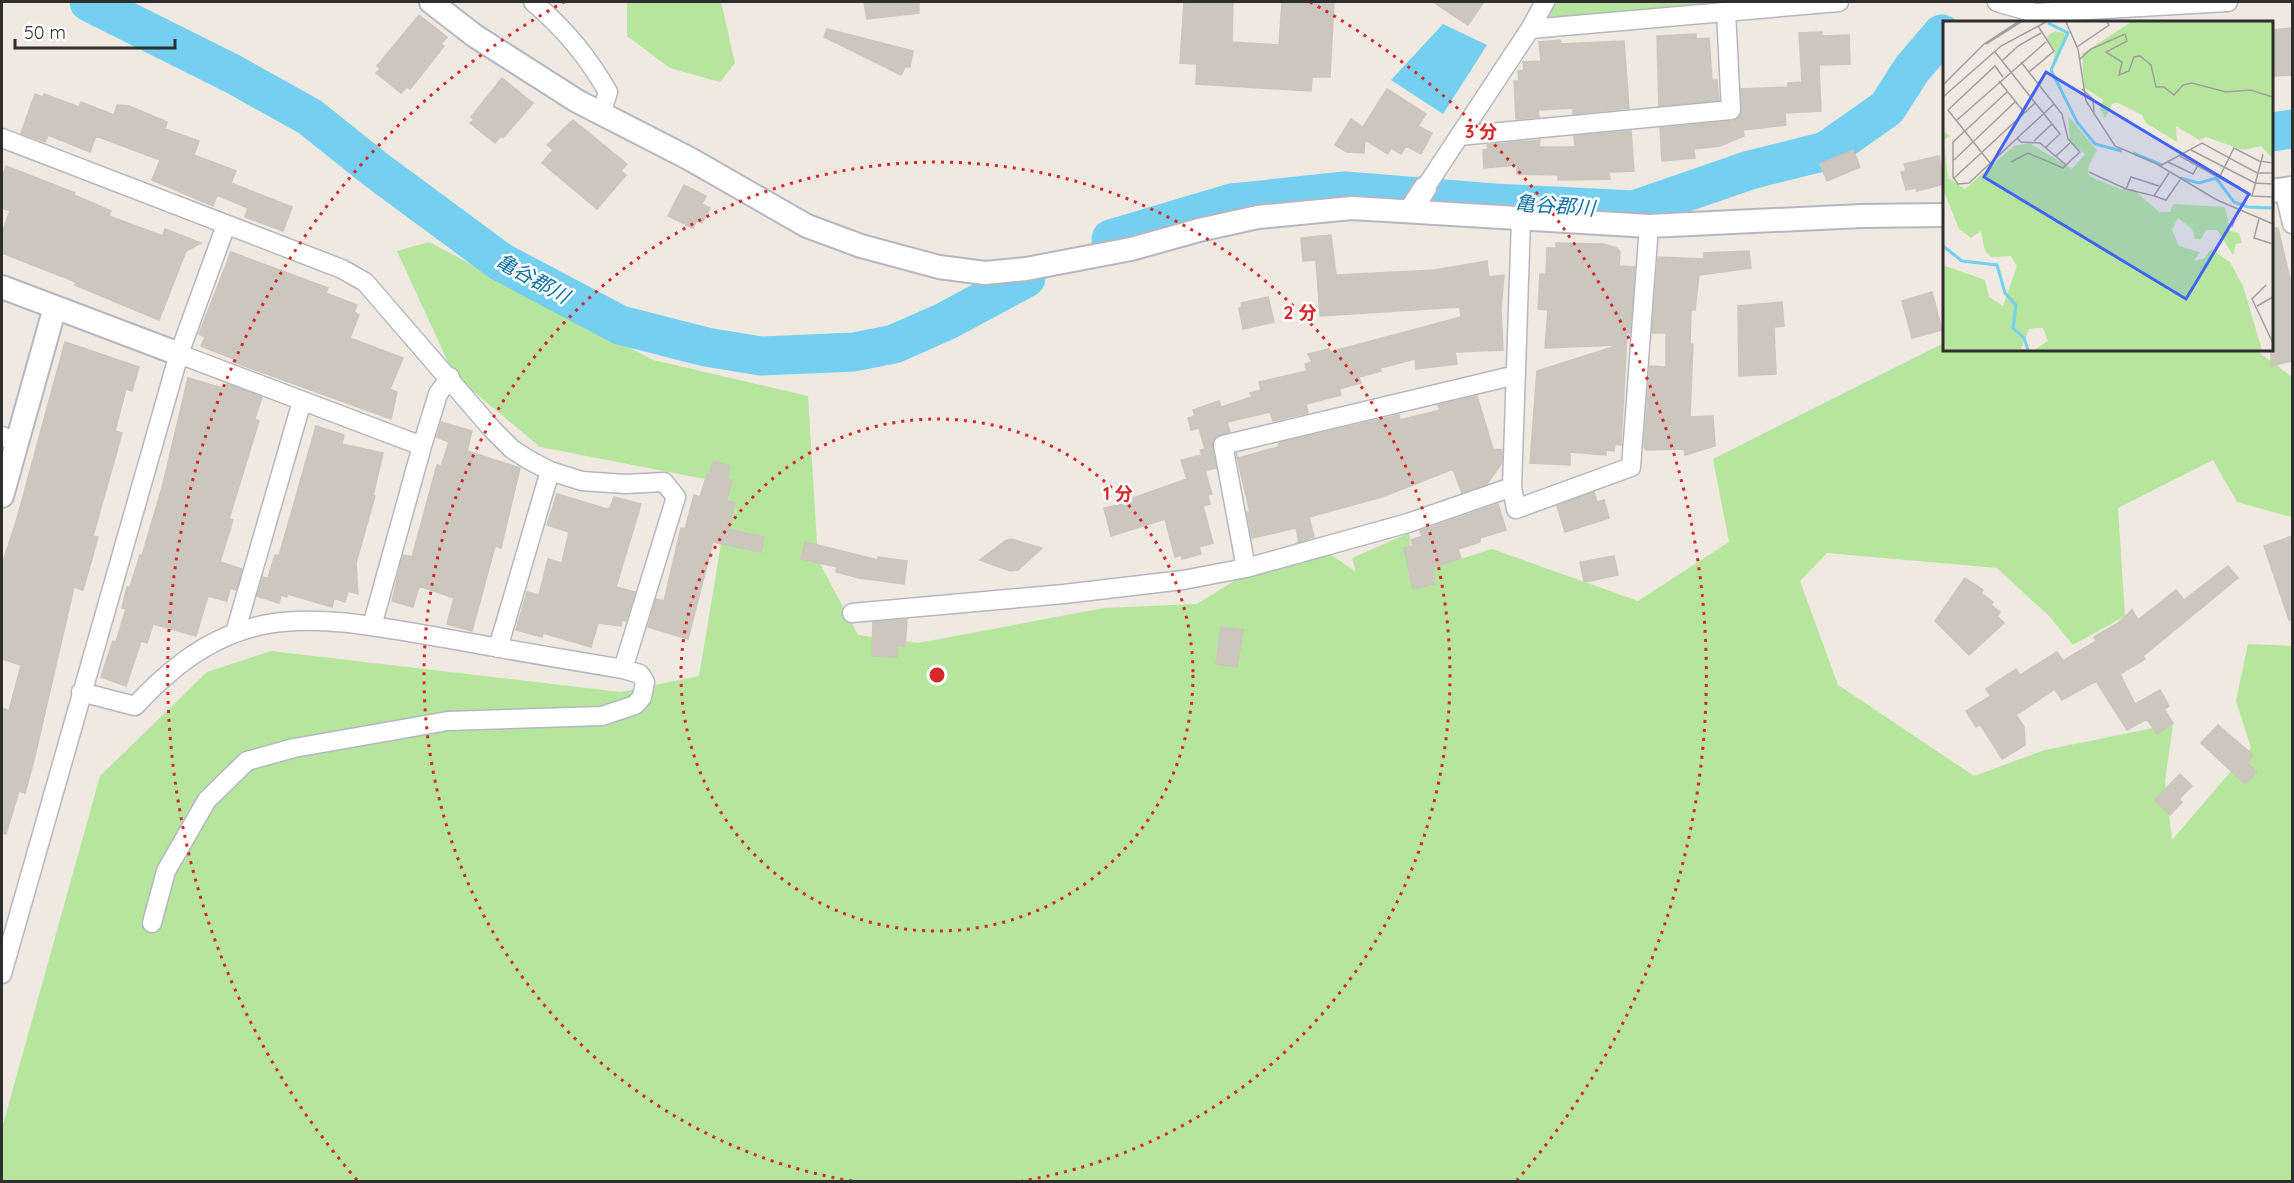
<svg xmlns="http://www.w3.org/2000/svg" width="2294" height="1183" font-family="Quicksand,'Noto Sans JP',sans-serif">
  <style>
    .green { fill: #b6e59e }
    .water { fill: #75cff0 }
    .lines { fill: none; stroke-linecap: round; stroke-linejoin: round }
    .river { stroke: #75cff0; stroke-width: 39 }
    .building { fill: #cbc7bf; stroke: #cbc5ba; stroke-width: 1.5 }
    .minor-casing { stroke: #b4b7c1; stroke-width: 21 }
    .tertiary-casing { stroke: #b4b7c1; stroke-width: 26 }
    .minor { stroke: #fff; stroke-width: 18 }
    .tertiary { stroke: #fff; stroke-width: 22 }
    .ring { fill: none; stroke: #d62828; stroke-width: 3; stroke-dasharray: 3 6 }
    .labels { text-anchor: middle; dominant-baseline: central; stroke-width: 5; stroke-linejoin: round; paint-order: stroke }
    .water-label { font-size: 20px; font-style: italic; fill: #0d6fa3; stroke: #fff }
    .inset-river { fill: none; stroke: #75cff0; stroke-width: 3 }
    .inset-road { fill: none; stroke: #a29e99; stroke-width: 1.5 }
    .view { fill: #4264fb; fill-opacity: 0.15; stroke: #4264fb; stroke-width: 3 }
    .inset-edge { fill: none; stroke: #2e2e2e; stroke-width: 3 }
    .centre { fill: #d62828; stroke: #fff; stroke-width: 3 }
    .ring-label { font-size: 18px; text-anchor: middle; font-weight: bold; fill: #d62828; stroke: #fff; stroke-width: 5; stroke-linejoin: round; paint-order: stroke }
  </style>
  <rect width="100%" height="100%" fill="#efe9e1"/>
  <path class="green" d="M627 2H721L735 63 720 82 670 68 627 36Z
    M1545 2H1713L1711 13 1530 29Z
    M429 242 653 360 808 396 818 560 858 635 918 643 1104 608 1197 604 1305 537 1356 572 1352 558 1409 533 1414 574 1492 549 1638 601 1729 542 1713 459 1944 343V350H2256L2292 377V517L2237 502 2213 460 2118 508 2125 616 2073 645 2050 617 1997 568 1827 553 1800 581 1838 685 1974 776 2045 750 2173 724 2165 781 2172 840 2251 748 2236 701 2248 644 2292 646V1181L2 1182V1128L100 776 207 672 271 651 621 692 699 676 731 484 540 447 454 375 397 251Z"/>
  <path class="water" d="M1443 24 1487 45 1443 114 1391 80Z"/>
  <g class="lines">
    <path class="river" d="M89 2 233 74 310 117 375 169 501 262 620 325 706 347 761 356 854 352 894 344 946 321 1026 278
      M2272 132 2292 129
      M1111 239 1232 203 1345 191 1494 203 1634 210 1750 170 1826 151 1887 108 1912 69 1942 34 1944 36"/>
  </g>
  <path class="building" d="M864 2H919V13L867 19Z
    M1184 2H1233L1232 42 1279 45 1282 2H1334L1330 77H1312L1311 91 1196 84 1197 64 1180 63Z
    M1433 2H1484L1468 25Z
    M419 15 447 37 441 44 444 46 423 73 410 89 407 87 401 93 376 73 380 69 377 66Z
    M2292 28V75L2271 76V30Z
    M827 29 913 51 910 67H905L901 75 824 37Z
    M1822 32V36L1849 35 1850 64 1819 65 1821 111 1785 113 1786 125 1743 130 1744 136 1720 146 1694 149 1695 158 1662 161 1660 128 1733 121 1741 114V89L1788 87V83L1802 82 1799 33Z
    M1696 34V39L1709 38 1712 80H1717L1719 100 1659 106 1657 36Z
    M1560 40 1561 44 1624 41 1629 108 1573 114V108L1538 110 1539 117 1516 119 1514 81H1519L1518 71 1524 70 1523 62 1541 61 1539 42Z
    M502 78 533 103 503 138 501 136 495 143 470 123 474 120 471 117Z
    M1387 89 1426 114 1418 126 1432 133 1421 154 1406 146 1401 154 1391 148 1388 154 1365 140 1364 153 1347 152 1335 145 1351 119 1363 127Z
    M35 94 43 97 44 94 79 107 81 102 114 115 117 105 129 106 167 122 165 129 199 141 194 155 236 171 231 183 292 207 283 231 245 217 248 208 217 195 213 206 152 180 160 160 96 136 90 152 48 135 45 142 21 133Z
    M573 120 627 164 621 171 626 175 597 209 542 163 553 150 547 145Z
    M1631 131 1634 171 1609 172 1610 179 1558 180V175L1517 174V165L1484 168 1483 150 1488 149 1487 145 1540 140 1539 147H1575L1574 136Z
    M1853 150 1860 167 1827 181 1820 164Z
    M1939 156 1944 184 1917 191 1916 188 1906 190 1901 172 1906 171 1904 164Z
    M6 166 75 193 74 195 111 211 109 216 163 236 165 229 201 243 186 251 159 320 75 285 76 282 2 253V233L10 211 2 208V179Z
    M684 185 706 196 702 204 710 208 702 223 697 220 693 228 668 216Z
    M2271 228H2278L2292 287V361L2271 366Z
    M1331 235 1336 275 1435 270 1487 261 1489 277 1504 275 1501 309 1503 350 1455 352 1457 364 1416 369 1415 359 1380 368 1381 371 1359 377 1361 383 1339 389 1341 395 1306 404 1308 413 1273 421 1270 412 1227 422 1230 432 1216 436 1212 442 1216 468 1205 471 1212 494 1208 495 1210 504 1203 506 1213 543 1199 547 1201 554 1182 559 1181 555 1175 557 1165 519 1111 536 1104 508 1134 502 1133 498 1187 479 1181 460 1202 455 1200 450 1205 449 1199 428 1191 430 1188 418 1195 416 1193 410 1219 401 1221 407 1252 397 1250 393 1261 390 1259 382 1307 371 1305 364 1312 362 1308 354 1329 349 1330 352 1461 317 1460 307 1320 316 1316 260 1303 261 1301 238Z
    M1556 243 1603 244 1617 248 1620 252 1619 266 1635 267 1630 333H1627L1621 445 1615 444 1614 451 1606 450V455L1570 452V465L1530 463 1537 371 1619 345 1545 348 1548 310 1538 309 1540 274H1546L1547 248H1556Z
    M1749 251 1751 268 1699 275 1695 310H1691L1690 344H1693L1690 417 1713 416 1715 446 1685 455 1684 449 1646 450 1644 447 1650 366 1666 367V333H1652L1658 257 1704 259V253Z
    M231 252 328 288 326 293 357 305 354 312 359 315 350 338 403 358 390 389 397 392 391 419 233 362 234 359 201 346 205 337 199 334Z
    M1932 292 1942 330 1912 338 1902 301Z
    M1268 297 1274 322 1243 329 1239 308 1242 307 1241 303Z
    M1782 302 1784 326 1774 327 1776 374 1739 376 1738 306Z
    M65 342 139 367 132 391 126 389 115 431 122 433 93 536 98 537 83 590 74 587 34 760 25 793 19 791 6 834 2 833V708L9 711 21 665 2 659V558L4 559 18 515Z
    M188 378 226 389 227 384 262 397 255 419 259 421 229 519 233 520 220 562 242 569 236 590 230 588 227 601 208 596 196 636 153 624 147 643 141 641 126 686 101 677 113 641 116 642 126 609 122 608 127 587H130L140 555 142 556 163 484Z
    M1477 396 1493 449 1502 450V463L1487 484 1462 493 1453 469 1382 497 1309 517 1314 537 1299 542 1296 528 1252 538 1247 512H1250L1236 453 1238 458 1278 447 1279 443 1399 415 1400 420 1440 410 1438 405Z
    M441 422 472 431 467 451 520 468 501 548 495 546 472 631 447 624 454 598 419 586 413 607 392 601 403 555 412 557 437 465 441 466 449 442 437 437Z
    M316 426 344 435 342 444 383 453 373 496H375L356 563 358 594 348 591 345 602 334 598 332 607 288 594 287 597 281 595 279 603 257 596 263 577 268 578 275 555 279 556Z
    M714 461 730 466 727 479 732 481 727 501 735 503 728 529 764 537 761 552 713 542 688 639 648 627 656 599 664 601 681 528 685 529 694 495 700 497 707 474H709Z
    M1594 492 1597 502 1604 500 1609 518 1565 532 1557 506Z
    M557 494 607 509 610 508 614 497 641 504 616 587 635 592 626 621 622 620 621 626 598 623 591 647 543 633 542 637 516 630 527 592 539 595 548 559 562 563 569 532 547 525Z
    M1498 504 1506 530 1480 538V542L1458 549 1461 558 1432 568 1435 584 1413 589 1404 548 1413 546 1411 540 1422 536 1420 531Z
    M2292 536V619L2289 620 2264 546Z
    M1011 539 1042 548 1018 570 1010 571 980 560 1005 541Z
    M805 542 878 560V557L907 561 904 584 859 578 836 572 837 567 801 559Z
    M1614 556 1618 575 1584 582 1580 562Z
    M2228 566 2238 578 2148 652 2143 656 2145 659 2120 674 2135 704 2160 690 2169 706 2164 709 2173 723 2157 734 2147 719 2127 730 2096 681 2062 700 2055 689 2016 715 2024 727 2025 745 2002 759 1980 724 1976 727 1966 711 1991 696 1986 689 2016 669 2020 675 2057 652 2063 661 2096 641 2094 637 2118 623 2132 610 2138 620 2176 590 2184 600Z
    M1965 578 1983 590 1981 593 1993 602 1991 605 2000 612 1997 616 2004 623 1969 655 1935 621Z
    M901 620H907L905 647 897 646V657L872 656 873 622Z
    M1221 627 1243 630 1237 667 1216 664Z
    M2218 725 2253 755 2247 763 2257 772 2245 784 2201 743Z
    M2180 774 2192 786 2179 799 2182 802 2170 815 2155 800Z"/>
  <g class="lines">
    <g class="minor-casing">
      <path id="minor" d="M533 2C563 27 588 57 608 92L601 114
        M1997 2 2035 13 2228 2
        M1530 29 1839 2
        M1459 136 1731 110 1726 11
        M2 138 342 269 365 282 492 429 512 449 529 460 550 471 582 481 625 484 664 482 676 497 623 669C563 659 503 649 444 638 310 615 236 597 135 706L81 692
        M1425 188 1530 29 1545 2
        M2284 189 2292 224
        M179 354 422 446 372 626
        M2 436 17 442
        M422 446 438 394 450 377
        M1512 487 1516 509 1631 467 1649 226
        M1246 568 1223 445 1516 375
        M852 613 1064 594 1183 580 1246 568 1408 523 1512 487 1521 220
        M235 633 302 401
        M498 648 550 471
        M152 923 166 871 207 800 247 761 294 748 448 721 602 716 635 705 642 697 645 682 640 674 623 669
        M2 974 179 354 226 225"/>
    </g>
    <g class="tertiary-casing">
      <path id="tertiary" d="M431 2 475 36 577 101 690 159 807 226 861 246 939 267 985 273 1026 269 1131 249 1199 230 1258 217 1352 208 1649 226 1862 216 1944 215
        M2272 191 2292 188
        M1410 211 1425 188
        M2 287 179 354
        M2 496 55 307"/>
    </g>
    <use href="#minor" class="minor"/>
    <use href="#tertiary" class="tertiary"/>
  </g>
  <g class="ring">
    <circle cx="937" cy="675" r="256"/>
    <path d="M852 1181A513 513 0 1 1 1022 1181"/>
    <path d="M357 1180A769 769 0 0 1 564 2M1310 2A769 769 0 0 1 1517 1180"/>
  </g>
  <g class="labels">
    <g class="water-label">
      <text transform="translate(1555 205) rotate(4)">亀谷郡川</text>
      <text transform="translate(533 278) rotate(29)">亀谷郡川</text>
    </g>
  </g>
  <g transform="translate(1943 21)">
    <rect width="330" height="330" fill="#efe9e1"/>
    <path d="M188 1H330V138L318 125 300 129 263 116 256 119 233 105 234 121 203 102 199 94 175 82 169 83 162 97 157 88 160 79 141 66 139 33ZM112 10 121 12 122 17 110 42 112 30 102 17ZM125 95 154 129 146 144 145 153 150 157 177 168H190L216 191H227L230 183 282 186 287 210 296 212 299 222 293 223 290 234 274 209H263L258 218H252L249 208 235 197 229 209 236 225 257 231 251 240 262 237 268 228 287 241 300 265 319 329H91L105 320 100 307H92L86 308 78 328 85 329H0V244L42 259 46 276 60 285 74 245 68 235 48 236 42 230 38 210 28 217 16 208 0 168V110L7 115 1 119 5 157 22 168 71 125 86 122 129 148 142 133 127 120Z" fill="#b6e59e"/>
    <path class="inset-river" d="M105 2 125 12 108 49 134 101 152 123 179 130M190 132 219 144M237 157 256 162 273 157 291 181 305 186 330 187M0 225 19 240 54 244 62 272 73 284 70 307 81 317 85 329"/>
    <path class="inset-road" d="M123 1 135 28 143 80 172 125 212 142 274 179 330 203M43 23 78 1M134 26 166 4 164 1M52 31 117 113 103 126M137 38 148 28 182 13 184 20 163 31 179 41 176 54 186 50 191 36 197 35 208 44 213 66H221L231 74 240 64 249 62 283 71 307 69 330 76M59 40 75 25 98 12M86 51 111 30 95 5M56 60 81 91M0 64 41 23 75 1M139 68 150 78 151 93M65 70 10 121V156L15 163 26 162 111 83M0 76 58 25 103 1M14 99 103 21M74 117 78 121 97 122 123 144 137 131 125 118 119 93 78 41M91 120 109 103M248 129 312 162 330 163M113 135 127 122M237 135 309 175 330 176M11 139 73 80M68 141 85 132 120 147 123 144M225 141 250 153 255 144M47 142 5 89 52 45 60 56M217 145 259 122 314 152H330M146 151 183 168 211 175 226 152M277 155 291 127 316 140 330 142M10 158 92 82M183 168 188 156 216 165M211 175 223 179 237 159M309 175 320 133M316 198 311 217 330 223M289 206 295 189M323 264 309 278 330 322M314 285 330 276"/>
    <path class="view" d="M103 51 306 173 243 278 41 156Z"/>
    <rect width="330" height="330" class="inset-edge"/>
  </g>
  <circle cx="937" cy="675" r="9" class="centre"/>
  <g class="ring-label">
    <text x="1481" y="138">3 分</text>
    <text x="1300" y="319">2 分</text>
    <text x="1118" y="500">1 分</text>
  </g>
  <rect width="2294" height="1183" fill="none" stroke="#2e2e2e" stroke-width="6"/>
  <path d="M15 39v9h160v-9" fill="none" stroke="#2e2e2e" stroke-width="3"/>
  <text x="24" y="39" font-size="18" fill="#2e2e2e" stroke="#ffffff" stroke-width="4.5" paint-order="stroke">50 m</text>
</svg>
